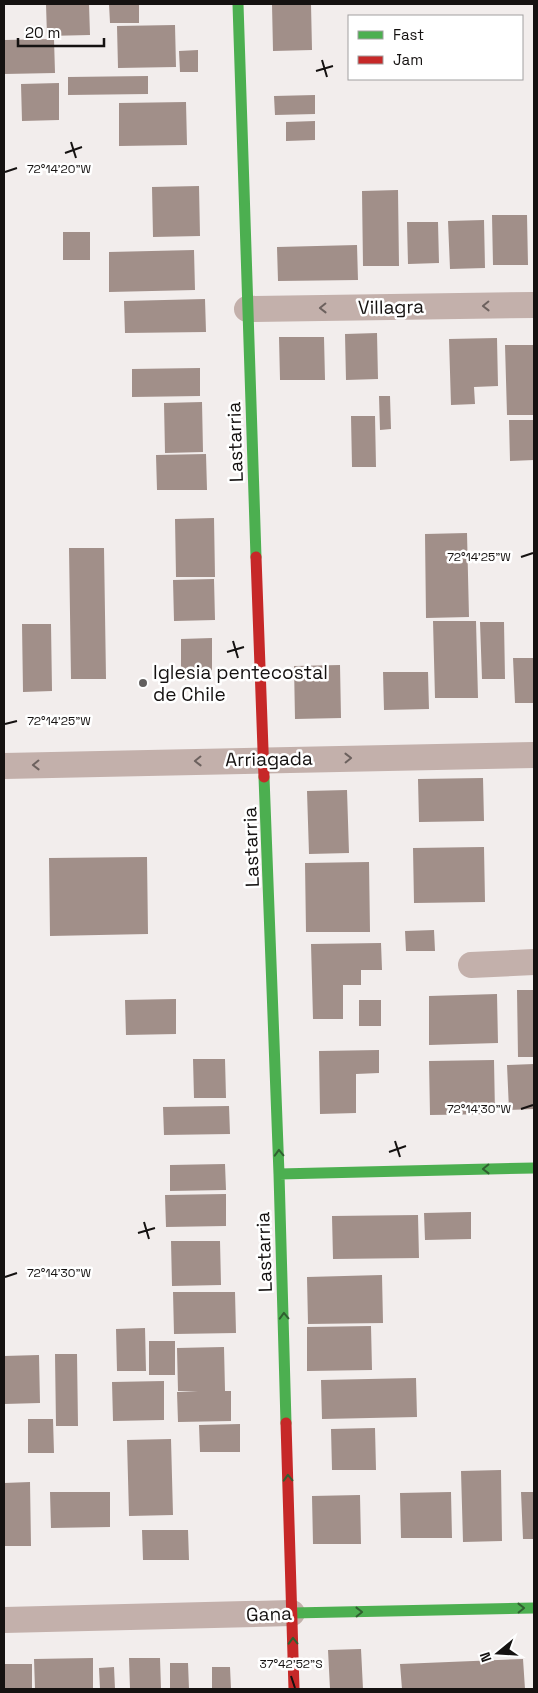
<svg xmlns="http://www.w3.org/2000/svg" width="538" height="1693" font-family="'Space Grotesk',sans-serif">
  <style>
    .building { fill: #a18f89 }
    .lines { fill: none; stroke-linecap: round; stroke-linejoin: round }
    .street { stroke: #c3b0ab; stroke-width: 26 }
    .fast { stroke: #4caf50; stroke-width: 11 }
    .jam { stroke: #c62828; stroke-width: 11 }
    .oneway { stroke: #6c615e }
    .oneway2 { stroke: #306030 }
    .ticks { fill: none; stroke: #151211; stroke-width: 2 }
    .poi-dot { fill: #625f5e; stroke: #fff; stroke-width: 2 }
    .labels { text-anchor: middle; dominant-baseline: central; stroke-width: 5; stroke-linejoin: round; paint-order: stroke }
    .street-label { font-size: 19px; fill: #151211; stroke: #fff }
    .poi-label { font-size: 19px; fill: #151211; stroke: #fff; text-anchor: start }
    .ticks-label { font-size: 12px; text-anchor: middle; fill: #151211; stroke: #fff; stroke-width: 5; stroke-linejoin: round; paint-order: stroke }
  </style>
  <rect width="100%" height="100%" fill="#f2edec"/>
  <path class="building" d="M46 4H89L90 35 47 36Z
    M109 4H139V23H110Z
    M272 4H311L312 50 273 51Z
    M175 25 176 67 118 68 117 26Z
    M54 39 55 73 4 74V40Z
    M198 50V72H180L179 51Z
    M148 76V94L68 95V77Z
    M59 83V120L22 121 21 84Z
    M315 95V114L275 115 274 96Z
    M186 102 187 145 119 146V103Z
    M315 121V140L286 141V122Z
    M199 186 200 236 153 237 152 187Z
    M398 190 399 266H363L362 191Z
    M492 215H527L528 265H493Z
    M484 220 485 268 450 269 448 221Z
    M407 222H438L439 263 408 264Z
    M63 232H90V260H63Z
    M357 245 358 280 278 281 277 247Z
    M194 250 195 290 109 292V252Z
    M205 299 206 332 125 333 124 301Z
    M377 333 378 379 346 380 345 334Z
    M279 337H324L325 380H280Z
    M497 338 498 386 474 387 475 404 451 405 449 339Z
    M505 345H534V415H507Z
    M200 368V396L132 397V369Z
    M379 396H390L391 429 380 430Z
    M202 402 203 452 165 453 164 403Z
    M351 416H375L376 467H352Z
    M509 420H534V460L510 461Z
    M206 454 207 490H157L156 455Z
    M214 518 215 577H176L175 519Z
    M467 533 469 617 426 618 425 534Z
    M69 548H104L106 679H71Z
    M214 579 215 620 174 621 173 580Z
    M433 621H476L478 698H435Z
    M480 622H504L505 679H482Z
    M22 624H51L52 691 23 692Z
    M212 638V680H181V639Z
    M513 658H534V703H515Z
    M340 665 341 718 295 719 294 666Z
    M383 672H428L429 709 384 710Z
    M483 778 484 821 419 822 418 779Z
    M347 790 349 853 309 854 307 791Z
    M484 847 485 902 414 903 413 848Z
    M147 857 148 934 50 936 49 858Z
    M369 862 370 932H306L305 863Z
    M434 930 435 951H406L405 931Z
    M381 943 382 970H361V985H343V1019H313L311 944Z
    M517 990H534V1057H518Z
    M497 994 498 1043 429 1045V996Z
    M176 999V1034L126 1035 125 1000Z
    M359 1000H381V1026H359Z
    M379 1050V1073L356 1074V1113L320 1114 319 1051Z
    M193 1059H225L226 1098H194Z
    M494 1060 495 1114 430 1115 429 1061Z
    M534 1064V1109L509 1110 507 1065Z
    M229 1106 230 1134 164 1135 163 1107Z
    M225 1164 226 1190 170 1191V1165Z
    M226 1194V1226L166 1227 165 1195Z
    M471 1212V1239L425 1240 424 1213Z
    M418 1215 419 1258 333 1259 332 1216Z
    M171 1241H220L221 1285 172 1286Z
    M382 1275 383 1323 308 1324 307 1277Z
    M173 1292H235L236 1333 174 1334Z
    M371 1326 372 1370 307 1371V1327Z
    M145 1328 146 1371H117L116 1329Z
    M149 1341H175V1375H149Z
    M224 1347 225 1391H231V1421L178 1422 177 1392H198L178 1391 177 1348Z
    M55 1354H77L78 1426H56Z
    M39 1355 40 1403 4 1404V1356Z
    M416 1378 417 1417 322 1419 321 1380Z
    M164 1381V1420L113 1421 112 1382Z
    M28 1419H53L54 1453H28Z
    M240 1424V1452H200L199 1425Z
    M375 1428 376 1470H332L331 1429Z
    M171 1439 173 1515 129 1516 127 1440Z
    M501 1470 502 1541 463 1542 461 1471Z
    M30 1482 31 1546H4V1483Z
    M50 1492H110V1527L51 1528Z
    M451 1492 452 1538H401L400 1493Z
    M521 1492H534V1539H523Z
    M360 1495 361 1544H313L312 1496Z
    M142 1530H188L189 1560H143Z
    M361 1649 363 1689H330L328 1650Z
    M93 1658V1689H35L34 1659Z
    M129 1658H160L161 1689H130Z
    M523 1659 525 1689H402L400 1664Z
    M170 1663H188L189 1689H170Z
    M4 1664H32V1689H4Z
    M114 1667 115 1689H100L99 1668Z
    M212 1667H230L231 1689H212Z"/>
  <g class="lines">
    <path class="street" d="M247 309 534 305
      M4 766 534 755
      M471 965 534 962
      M4 1620 292 1613"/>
    <path class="fast" d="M238 4 256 557
      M264 777 279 1174 286 1423
      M279 1174 534 1168
      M292 1613 534 1608"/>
    <path class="jam" d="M256 557 264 777
      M286 1423 294 1689"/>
  </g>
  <defs><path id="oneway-chevron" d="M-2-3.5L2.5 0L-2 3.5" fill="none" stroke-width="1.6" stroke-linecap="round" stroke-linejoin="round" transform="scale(1.25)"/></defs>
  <g class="oneway">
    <use href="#oneway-chevron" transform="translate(486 306) rotate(179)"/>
    <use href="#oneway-chevron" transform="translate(323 308) rotate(179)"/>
    <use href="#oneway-chevron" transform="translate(348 758) rotate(-1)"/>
    <use href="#oneway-chevron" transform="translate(198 761) rotate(179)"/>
    <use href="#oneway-chevron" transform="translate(36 765) rotate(179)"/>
  </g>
  <g class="oneway2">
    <use href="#oneway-chevron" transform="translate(279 1153) rotate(-92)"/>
    <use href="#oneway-chevron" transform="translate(486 1169) rotate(179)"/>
    <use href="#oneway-chevron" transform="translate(284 1316) rotate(-92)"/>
    <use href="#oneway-chevron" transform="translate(288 1478) rotate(-92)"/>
    <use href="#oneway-chevron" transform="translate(521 1608) rotate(-1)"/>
    <use href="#oneway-chevron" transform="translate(359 1612) rotate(-1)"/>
    <use href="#oneway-chevron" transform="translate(293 1641) rotate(-91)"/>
  </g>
  <path class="ticks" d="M322 60 327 77M316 71 333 66M71 142 76 158M65 153 82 147M5 172 17 168M521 557 533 553M233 641 238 658M227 652 244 647M5 724 17 721M521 1109 533 1105M395 1141 400 1157M389 1152 406 1146M144 1222 149 1239M138 1233 155 1228M5 1277 17 1273M291 1676 295 1688"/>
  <circle class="poi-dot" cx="143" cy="683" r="5"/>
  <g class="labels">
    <g class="street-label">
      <text transform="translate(391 307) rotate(-1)">Villagra</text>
      <text transform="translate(235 442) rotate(-92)">Lastarria</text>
      <text transform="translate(269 759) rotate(-1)">Arriagada</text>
      <text transform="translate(251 847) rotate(-92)">Lastarria</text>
      <text transform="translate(264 1252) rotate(-92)">Lastarria</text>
      <text transform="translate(269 1614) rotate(-2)">Gana</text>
    </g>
    <g class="poi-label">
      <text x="153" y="672">Iglesia pentecostal<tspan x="153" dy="22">de Chile</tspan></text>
    </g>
  </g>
  <g class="ticks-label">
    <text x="59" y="173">72°14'20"W</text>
    <text x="479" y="561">72°14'25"W</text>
    <text x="59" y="725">72°14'25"W</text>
    <text x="479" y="1113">72°14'30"W</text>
    <text x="59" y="1277">72°14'30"W</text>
    <text x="291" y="1668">37°42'52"S</text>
  </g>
  <rect width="538" height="1693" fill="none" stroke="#151211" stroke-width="10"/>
  <rect x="348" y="15" width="175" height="65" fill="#ffffff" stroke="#a1a0a0"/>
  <rect x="358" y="31" width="25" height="8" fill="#4caf50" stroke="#a1a0a0"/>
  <text x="393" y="40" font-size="15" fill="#151211">Fast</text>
  <rect x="358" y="56" width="25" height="8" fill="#c62828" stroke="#a1a0a0"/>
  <text x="393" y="65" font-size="15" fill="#151211">Jam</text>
  <g transform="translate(498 1653) rotate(252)" stroke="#ffffff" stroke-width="4" paint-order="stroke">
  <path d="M0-4L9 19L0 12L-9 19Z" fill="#151211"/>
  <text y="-8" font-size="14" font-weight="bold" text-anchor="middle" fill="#151211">N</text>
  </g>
  <path d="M18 38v8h86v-8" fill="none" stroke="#151211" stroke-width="2.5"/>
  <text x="25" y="38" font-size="15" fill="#151211" stroke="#ffffff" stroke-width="4" paint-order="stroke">20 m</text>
</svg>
